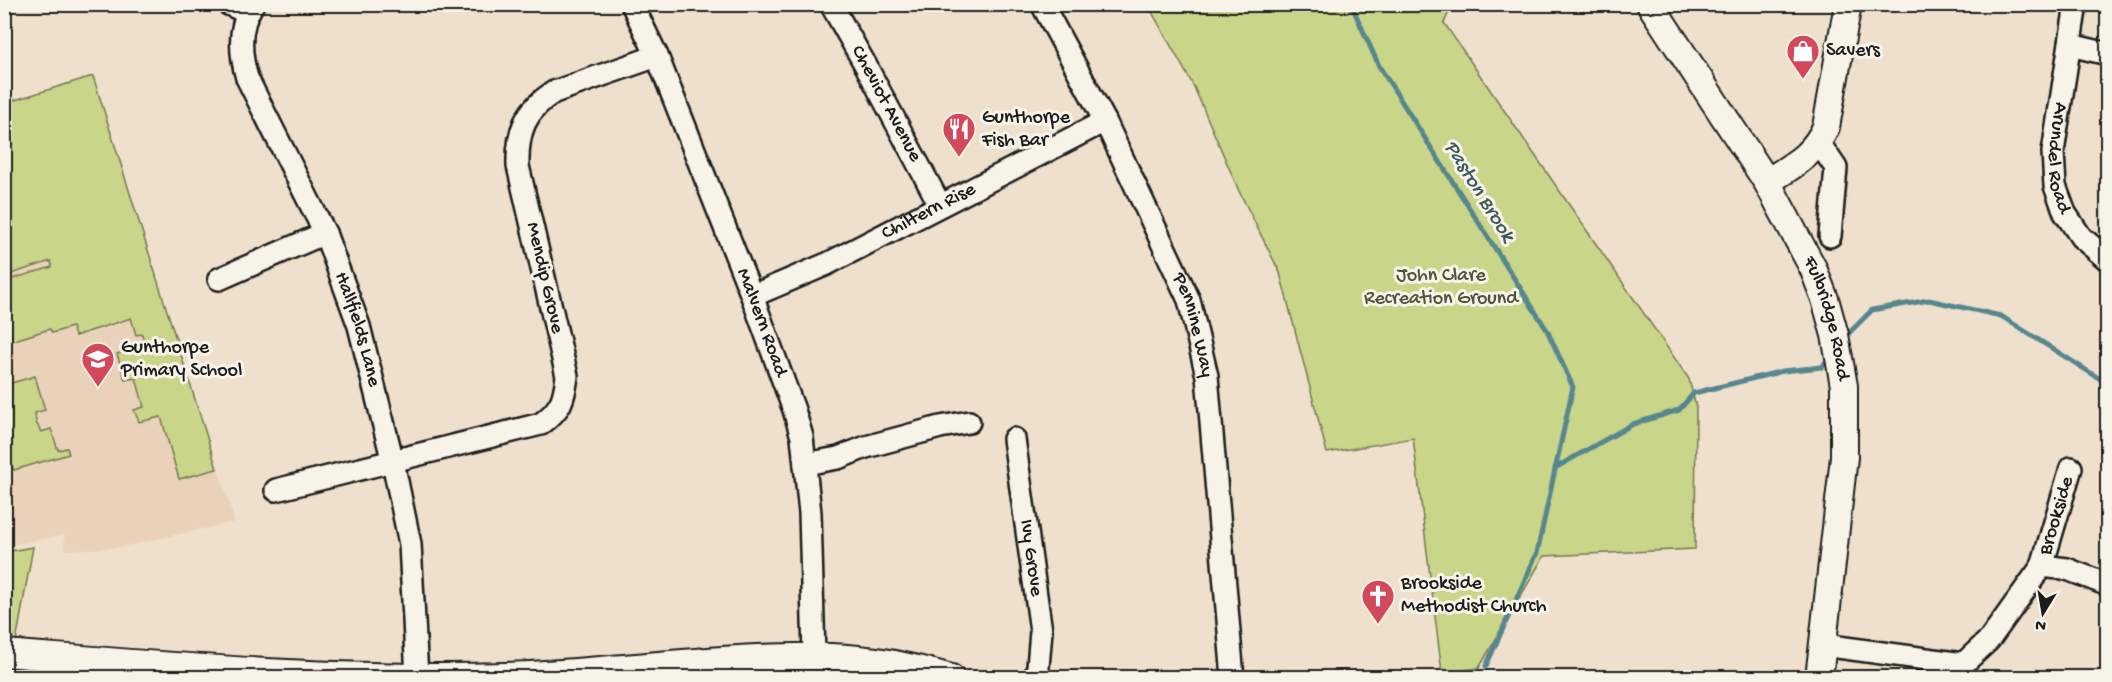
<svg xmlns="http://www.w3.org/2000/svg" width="2112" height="682" font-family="'Gochi Hand',sans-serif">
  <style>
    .built { fill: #ead2ba }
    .green { fill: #c9d588; stroke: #727852; stroke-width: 1.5 }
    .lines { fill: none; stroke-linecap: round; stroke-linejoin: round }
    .stream { stroke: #56868e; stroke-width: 5 }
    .minor-casing { stroke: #1c1c1c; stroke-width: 26 }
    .tertiary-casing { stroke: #1c1c1c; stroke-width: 30 }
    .minor { stroke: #f7f3e8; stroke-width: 21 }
    .tertiary { stroke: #f7f3e8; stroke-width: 26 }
    .labels { text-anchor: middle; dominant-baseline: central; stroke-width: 6; stroke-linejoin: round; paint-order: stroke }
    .poi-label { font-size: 20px; fill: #1c1c1c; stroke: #f7f3e8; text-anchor: start }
    .street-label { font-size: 20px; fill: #1c1c1c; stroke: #f7f3e8 }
    .park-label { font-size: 20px; fill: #50543c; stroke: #f7f3e8 }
    .water-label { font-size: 21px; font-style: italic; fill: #3e5a5e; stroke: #f7f3e8 }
  </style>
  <rect width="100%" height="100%" fill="#efe0cd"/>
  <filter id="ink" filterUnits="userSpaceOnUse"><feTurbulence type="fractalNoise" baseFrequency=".0167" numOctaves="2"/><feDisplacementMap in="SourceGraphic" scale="12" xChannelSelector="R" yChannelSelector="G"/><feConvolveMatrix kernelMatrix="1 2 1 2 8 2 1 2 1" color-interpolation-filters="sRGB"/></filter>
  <g filter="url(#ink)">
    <path class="built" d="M93 76 235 522 117 548 65 550 64 535 5 546V103Z"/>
    <path class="green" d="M1148 5H1452L1444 23 1689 379 1696 407 1695 549 1544 556 1479 668 1442 673 1413 438 1327 453 1280 273 1239 191 1194 87Z
      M93 76 217 469 179 479 161 417 139 422 134 410 144 407 136 378 125 380 117 354 145 345 142 334 136 335 131 318 75 336 72 327 52 333 50 329 5 343V281L52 267 51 261 5 276V103Z
      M35 376 45 410 35 413 36 422 41 432 51 429 58 450 67 448 69 454 14 470 10 462 5 463V385Z
      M33 547 16 642H5V552Z"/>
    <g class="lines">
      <path class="stream" d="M1351 4 1379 66 1547 330 1573 387 1537 553 1486 666
        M1843 339 1872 310 1929 300 2001 316 2108 384
        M1555 468 1633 424 1679 410 1694 393 1783 371 1822 367 1830 356"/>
      <g class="minor-casing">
        <g id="minor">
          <path d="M228 4 248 13"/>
          <path id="s1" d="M253 4C238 26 240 54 247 78L325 233 359 326 393 462 410 544 417 677"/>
          <path id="s2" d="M632 4 657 56 752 296 794 410 802 437 810 513 814 656"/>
          <path id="s3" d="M831 4 866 66 940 205"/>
          <path id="s4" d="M1042 4 1105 121 1189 300 1207 376 1233 678"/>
          <path id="s5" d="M2076 4 2053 152 2055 186 2065 213 2081 237 2108 260"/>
          <path d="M2070 45 2108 54"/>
          <path d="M1819 143 1836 168 1830 236"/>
          <path d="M219 279 325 233"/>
          <path id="s6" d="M752 296 827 264 1105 121"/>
          <path id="s7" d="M1014 439 1041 631 1038 667 1035 678"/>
          <path d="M805 464 838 458 866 447 940 427 969 422"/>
          <path d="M276 490 541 424C561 409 564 400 567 376L518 166C517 132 525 110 554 92L657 56"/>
          <path d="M2042 566 2067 569 2108 585"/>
          <path id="s8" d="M1823 645 1963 664 1989 640 2042 566 2071 468"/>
        </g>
      </g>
      <g class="tertiary-casing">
        <g id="tertiary">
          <path id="s9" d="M1650 4 1767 182 1813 268 1825 299 1835 335 1844 386V457L1819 678"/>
          <path d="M1767 182C1793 165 1813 156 1826 127L1848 4"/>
          <path d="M4 653C171 666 338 681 505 676 589 673 673 662 757 658 793 657 830 655 867 660 895 663 923 670 951 678"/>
        </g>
      </g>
      <use href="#minor" class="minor"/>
      <use href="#tertiary" class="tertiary"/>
    </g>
  </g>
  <defs>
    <g id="shop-pin" transform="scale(1.725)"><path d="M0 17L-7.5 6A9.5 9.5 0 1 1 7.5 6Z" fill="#d1495b" stroke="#f7f3e8"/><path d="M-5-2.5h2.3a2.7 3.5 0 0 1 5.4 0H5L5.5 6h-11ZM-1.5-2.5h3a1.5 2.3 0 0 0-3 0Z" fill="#fff"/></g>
    <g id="restaurant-pin" transform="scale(1.725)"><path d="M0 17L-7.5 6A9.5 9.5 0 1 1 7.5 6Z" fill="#d1495b" stroke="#f7f3e8"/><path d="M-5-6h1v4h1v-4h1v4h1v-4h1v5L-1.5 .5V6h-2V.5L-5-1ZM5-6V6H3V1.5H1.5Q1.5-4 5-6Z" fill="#fff"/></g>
    <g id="school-pin" transform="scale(1.725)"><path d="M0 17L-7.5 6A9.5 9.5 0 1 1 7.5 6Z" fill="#d1495b" stroke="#f7f3e8"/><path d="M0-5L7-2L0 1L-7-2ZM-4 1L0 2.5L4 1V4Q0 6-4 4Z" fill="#fff"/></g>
    <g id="church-pin" transform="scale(1.725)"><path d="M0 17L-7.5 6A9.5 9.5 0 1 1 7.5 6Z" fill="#d1495b" stroke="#f7f3e8"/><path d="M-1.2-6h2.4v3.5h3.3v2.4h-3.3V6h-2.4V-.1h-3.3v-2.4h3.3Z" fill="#fff"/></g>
  </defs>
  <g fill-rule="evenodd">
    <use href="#shop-pin" x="1803" y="51"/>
    <use href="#restaurant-pin" x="959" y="129"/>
    <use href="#school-pin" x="98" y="359"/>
    <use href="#church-pin" x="1378" y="596"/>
  </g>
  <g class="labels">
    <g class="poi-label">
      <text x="1826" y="51">Savers</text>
      <text x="982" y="118">Gunthorpe<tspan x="982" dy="23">Fish Bar</tspan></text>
      <text x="121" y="348">Gunthorpe<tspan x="121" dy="23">Primary School</tspan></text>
      <text x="1401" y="584">Brookside<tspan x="1401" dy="23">Methodist Church</tspan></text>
    </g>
    <g class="street-label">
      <text stroke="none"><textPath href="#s3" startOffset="114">Cheviot Avenue</textPath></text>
      <text stroke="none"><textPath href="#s5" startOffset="156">Arundel Road</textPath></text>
      <text stroke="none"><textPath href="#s6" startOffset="196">Chiltern Rise</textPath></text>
      <text transform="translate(544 278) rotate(77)">Mendip Grove</text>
      <text stroke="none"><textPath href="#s9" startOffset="363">Fulbridge Road</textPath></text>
      <text stroke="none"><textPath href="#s2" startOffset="344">Malvern Road</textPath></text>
      <text stroke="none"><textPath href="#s4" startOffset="356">Pennine Way</textPath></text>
      <text stroke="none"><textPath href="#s1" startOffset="352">Hallfields Lane</textPath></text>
      <text stroke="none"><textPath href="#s8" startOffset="320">Brookside</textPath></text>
      <text stroke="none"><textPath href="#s7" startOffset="120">Ivy Grove</textPath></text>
    </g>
    <g class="park-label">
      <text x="1441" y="276">John Clare<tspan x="1441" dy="23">Recreation Ground</tspan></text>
    </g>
    <g class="water-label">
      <text transform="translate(1478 192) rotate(58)">Paston Brook</text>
    </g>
  </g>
  <rect width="2112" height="682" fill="none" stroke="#f7f3e8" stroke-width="24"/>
  <rect x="12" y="12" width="2088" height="658" fill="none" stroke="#1c1c1c" stroke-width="2" filter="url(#ink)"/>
  <g transform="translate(2043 613) rotate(191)" stroke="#f7f3e8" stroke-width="4.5" paint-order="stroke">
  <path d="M0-4.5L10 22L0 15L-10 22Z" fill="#1c1c1c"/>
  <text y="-9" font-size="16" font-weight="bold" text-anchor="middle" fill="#1c1c1c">N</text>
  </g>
</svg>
